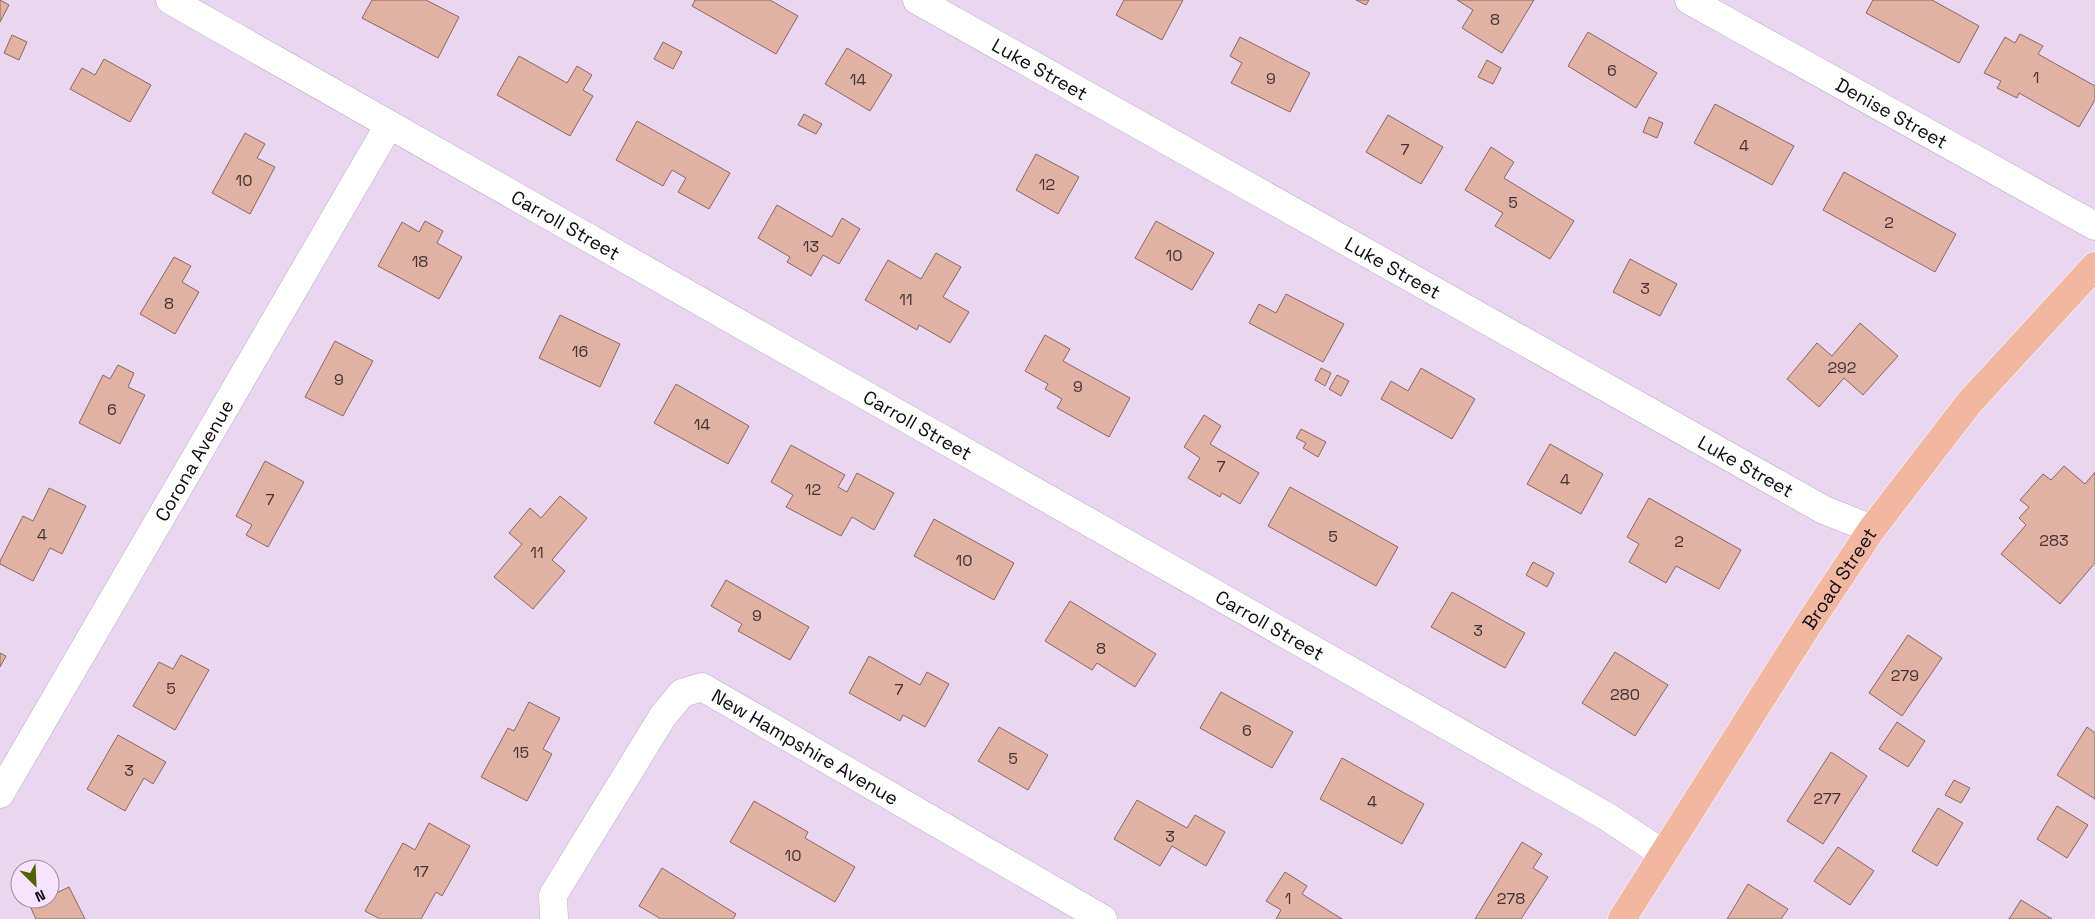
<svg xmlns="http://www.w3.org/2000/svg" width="2095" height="919" font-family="'Space Grotesk',sans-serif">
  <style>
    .building { fill: #e1b1a3; stroke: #896961 }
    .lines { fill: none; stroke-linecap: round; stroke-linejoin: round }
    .minor-casing { stroke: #bfabc5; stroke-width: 29 }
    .major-casing { stroke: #fff; stroke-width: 29 }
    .minor { stroke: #fff; stroke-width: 28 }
    .major { stroke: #f2b7a0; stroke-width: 28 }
    .labels { text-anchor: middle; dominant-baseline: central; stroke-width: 4; stroke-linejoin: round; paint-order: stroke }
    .number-label { font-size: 16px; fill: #443336 }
    .street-label { font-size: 19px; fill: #100912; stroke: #f8e3ff }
  </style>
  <rect width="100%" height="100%" fill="#ebd6f1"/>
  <path class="building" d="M0 0 9 5 0 22Z
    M372 0H426L459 17 438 58 362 18Z
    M695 0H770L798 16 776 54 692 6Z
    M1124 0H1183L1162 40 1116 15Z
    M1356 0H1369L1366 5Z
    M1457 0H1534L1502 53 1462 28 1473 10Z
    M1873 0H1932L1979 26 1959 63 1866 13Z
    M1588 32 1657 73 1636 108 1568 66Z
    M2020 34 2043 46 2038 54 2095 86V100L2079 127 2019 93 2017 98 1997 88 2001 81 1984 73 2005 37 2015 43Z
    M12 35 27 42 19 60 4 53Z
    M1240 37 1310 73 1290 112 1231 83 1242 63 1230 56Z
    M663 42 682 52 673 69 654 59Z
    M847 48 892 75 870 111 825 84Z
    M519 56 567 83 577 66 592 75 583 90 593 96 570 136 497 95Z
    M104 59 151 85 130 122 70 89 82 68 95 75Z
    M1487 60 1501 68 1493 84 1478 77Z
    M1715 104 1794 146 1772 185 1694 143Z
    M804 114 822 124 816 134 798 125Z
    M1388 115 1443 147 1421 184 1366 152Z
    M1649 117 1663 123 1657 138 1643 132Z
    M637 121 730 173 709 209 678 192 686 178 672 170 663 186 616 160Z
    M245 133 265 144 257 158 275 167 250 214 212 193Z
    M1491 147 1514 162 1504 178 1574 221 1550 259 1495 226 1503 213 1465 190Z
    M1036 154 1079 177 1058 214 1016 190Z
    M1844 172 1956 234 1935 272 1823 210Z
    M777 205 832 237 842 218 860 229 839 264 823 255 811 276 787 262 790 257 758 238Z
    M425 221 443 231 437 243 462 257 439 299 378 266 402 222 419 232Z
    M1156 221 1214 253 1192 290 1135 258Z
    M936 253 961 267 943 297 969 312 950 343 919 325 917 330 865 300 888 260 921 279Z
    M174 257 191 266 182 282 199 292 175 334 140 314Z
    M1630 259 1677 284 1660 316 1613 292Z
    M1286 294 1344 324 1323 362 1249 323 1259 304 1276 313Z
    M560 315 620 344 600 387 539 358Z
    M1860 323 1898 356 1863 395 1844 378 1819 407 1787 379 1817 343 1832 356Z
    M1045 335 1070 349 1063 361 1130 398 1109 437 1057 408 1062 399 1045 389 1048 384 1025 371Z
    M335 341 373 361 343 416 305 397Z
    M118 365 134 373 128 387 145 395 120 444 79 423 103 375 110 379Z
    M1321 368 1331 373 1325 386 1315 380Z
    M1421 368 1475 399 1452 439 1381 399 1391 381 1408 391Z
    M1337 375 1349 381 1341 396 1329 389Z
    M676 384 749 426 728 464 654 423Z
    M1204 415 1221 426 1210 444 1259 473 1240 504 1222 493 1220 497 1188 478 1200 458 1184 447Z
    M1301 429 1326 442 1318 457 1303 448 1306 443 1296 438Z
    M1550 444 1603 474 1581 514 1527 484Z
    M791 445 845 475 838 487 847 492 857 473 894 493 874 530 852 517 841 536 786 507 793 495 771 482Z
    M265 461 304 482 268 547 246 535 252 525 236 516Z
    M2064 466 2085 484 2095 472V563L2060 604 2001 554 2026 525 2019 518 2029 507 2020 500 2043 474 2051 480Z
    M1290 487 1398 547 1376 586 1268 526Z
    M49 488 86 506 62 554 50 548 33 581 0 564V561L23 516 33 521Z
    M560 496 587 518 552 560 565 571 533 609 494 577 522 544 509 533 530 508 541 518Z
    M1649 498 1741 550 1719 589 1676 566 1666 583 1629 562 1639 544 1627 537Z
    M934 519 1014 563 994 600 914 556Z
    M1533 562 1554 573 1547 587 1526 575Z
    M726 580 809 627 790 660 738 631 742 624 711 606Z
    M1452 592 1525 633 1505 668 1431 627Z
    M1070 601 1156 654 1135 687 1097 663 1092 670 1045 641Z
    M1908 635 1942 658 1902 716 1869 693Z
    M1615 652 1668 685 1635 736 1582 703Z
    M0 653 6 656 0 667Z
    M181 655 209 670 175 730 133 706 159 662 173 669Z
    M869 656 920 685 927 672 949 684 925 727 903 715 900 721 849 693Z
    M1221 692 1293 732 1272 768 1200 728Z
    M529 702 560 718 543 749 552 754 527 801 481 777 508 728 514 731Z
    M1897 722 1925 741 1908 767 1879 749Z
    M999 727 1048 755 1028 790 978 761Z
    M2087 727 2095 733V799L2057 775Z
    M118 735 166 762 153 784 144 778 125 811 87 789Z
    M1831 752 1867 776 1823 844 1787 821Z
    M1342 758 1424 804 1402 844 1320 799Z
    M1954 780 1970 788 1961 803 1945 795Z
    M1137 800 1187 828 1195 815 1225 832 1206 866 1172 846 1160 866 1114 839Z
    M754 801 808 832 805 838 855 867 835 902 730 842Z
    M2057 806 2088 825 2067 858 2037 839Z
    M1938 808 1963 823 1937 866 1912 851Z
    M429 823 470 846 442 896 436 892 421 919H380L365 911 403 843 415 850Z
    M1522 842 1542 854 1533 868 1548 877 1521 919H1475Z
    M1838 847 1874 871 1850 905 1814 881Z
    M662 868 736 914 733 919H661L639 906Z
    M1285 872 1307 886 1302 894 1342 919H1276L1281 910 1266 901Z
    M1748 884 1788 909 1781 919H1727Z
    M69 887 85 919H36L30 906 44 899H50V896Z
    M2021 900 2052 919H2009Z"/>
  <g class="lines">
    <g class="minor-casing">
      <g id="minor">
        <path id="s1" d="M170 0 1606 816 1662 853"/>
        <path id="s2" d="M917 0 1824 510 1872 529"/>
        <path id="s3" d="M1689 0 2095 226"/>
        <path id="s4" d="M0 794 389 125"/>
        <path id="s5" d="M554 919 553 895 663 716 682 693 702 687 1103 919"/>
      </g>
    </g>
    <g class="major-casing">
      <g id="major">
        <path id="s6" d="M1622 919 1808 625 1872 529 1969 403 2095 266"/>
      </g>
    </g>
    <use href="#minor" class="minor"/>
    <use href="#major" class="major"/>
  </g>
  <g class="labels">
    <g class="number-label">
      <text x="1495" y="19">8</text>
      <text x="1612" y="70">6</text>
      <text x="2036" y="77">1</text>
      <text x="1271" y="78">9</text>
      <text x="858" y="79">14</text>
      <text x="1744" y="145">4</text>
      <text x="1405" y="149">7</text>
      <text x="244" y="180">10</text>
      <text x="1047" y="184">12</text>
      <text x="1513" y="202">5</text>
      <text x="1889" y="222">2</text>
      <text x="811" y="246">13</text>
      <text x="1174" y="255">10</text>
      <text x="420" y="261">18</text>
      <text x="1645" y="288">3</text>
      <text x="906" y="299">11</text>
      <text x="169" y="303">8</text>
      <text x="580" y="351">16</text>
      <text x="1842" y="367">292</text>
      <text x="339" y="379">9</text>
      <text x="1078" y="386">9</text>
      <text x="112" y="409">6</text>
      <text x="702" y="424">14</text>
      <text x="1221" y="466">7</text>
      <text x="1565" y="479">4</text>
      <text x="813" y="489">12</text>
      <text x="270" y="499">7</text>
      <text x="42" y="534">4</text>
      <text x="1333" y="536">5</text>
      <text x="2054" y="540">283</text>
      <text x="1679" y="541">2</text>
      <text x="537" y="552">11</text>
      <text x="964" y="560">10</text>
      <text x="757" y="615">9</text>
      <text x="1478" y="630">3</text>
      <text x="1101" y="648">8</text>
      <text x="1905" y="675">279</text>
      <text x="171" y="688">5</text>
      <text x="899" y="689">7</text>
      <text x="1625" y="694">280</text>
      <text x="1247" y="730">6</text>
      <text x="521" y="752">15</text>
      <text x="1013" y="758">5</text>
      <text x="129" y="770">3</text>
      <text x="1827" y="798">277</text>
      <text x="1372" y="801">4</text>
      <text x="1170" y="836">3</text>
      <text x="793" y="855">10</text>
      <text x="421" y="871">17</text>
      <text x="1288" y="898">1</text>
      <text x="1511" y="898">278</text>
    </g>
    <g class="street-label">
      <text stroke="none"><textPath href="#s2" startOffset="141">Luke Street</textPath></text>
      <text stroke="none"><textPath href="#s3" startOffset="232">Denise Street</textPath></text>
      <text stroke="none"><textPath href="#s1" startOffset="455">Carroll Street</textPath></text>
      <text stroke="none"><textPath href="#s2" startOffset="546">Luke Street</textPath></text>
      <text stroke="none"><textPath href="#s1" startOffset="860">Carroll Street</textPath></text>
      <text stroke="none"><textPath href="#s4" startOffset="386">Corona Avenue</textPath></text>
      <text stroke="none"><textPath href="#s2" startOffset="951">Luke Street</textPath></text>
      <text stroke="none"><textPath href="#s6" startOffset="404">Broad Street</textPath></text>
      <text stroke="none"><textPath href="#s1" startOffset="1265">Carroll Street</textPath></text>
      <text stroke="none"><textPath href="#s5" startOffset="404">New Hampshire Avenue</textPath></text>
    </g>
  </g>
  <g transform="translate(35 884) rotate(156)"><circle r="24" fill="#f8e3ff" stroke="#9b8ca0"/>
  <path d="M0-4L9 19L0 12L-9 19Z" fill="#536000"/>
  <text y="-8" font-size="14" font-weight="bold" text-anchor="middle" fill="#100912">N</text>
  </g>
</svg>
